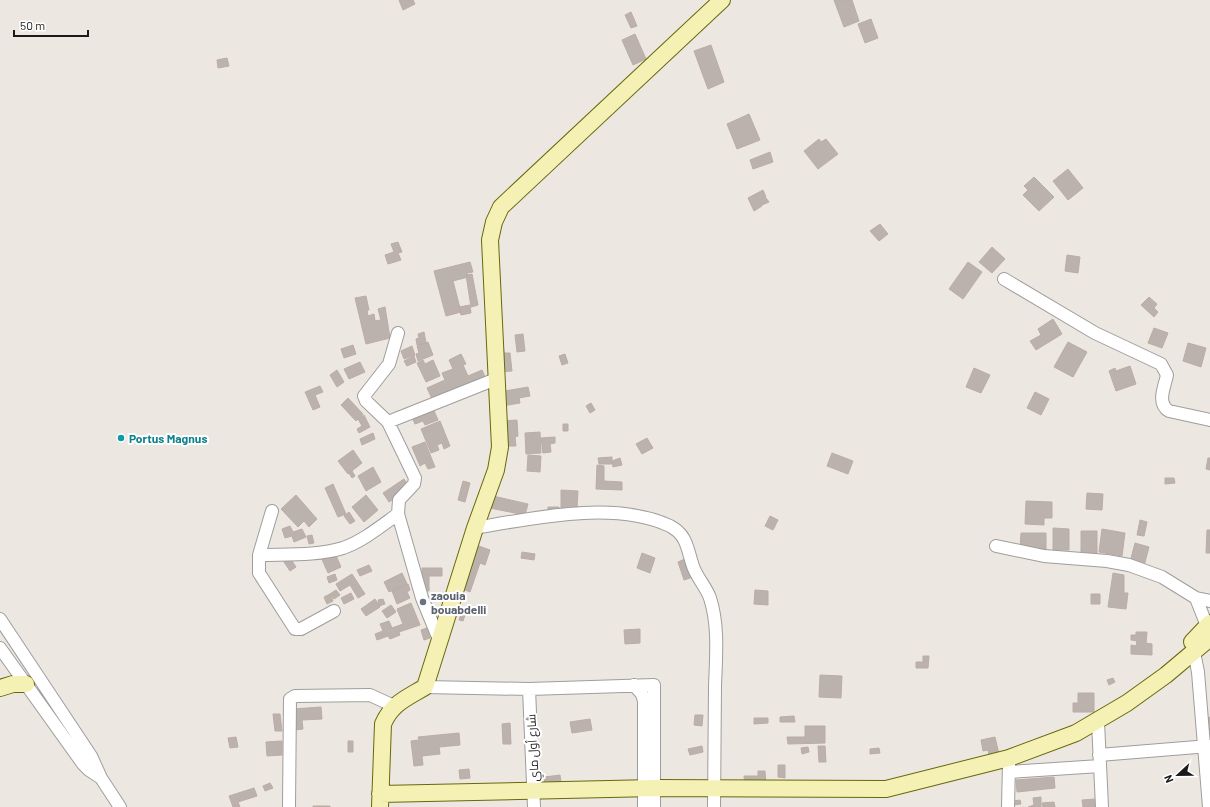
<svg xmlns="http://www.w3.org/2000/svg" width="1210" height="807" font-family="Barlow,Cairo,sans-serif">
  <style>
    .building { fill: #bcb2ad; stroke: #bcaca4 }
    .lines { fill: none; stroke-linecap: round; stroke-linejoin: round }
    .street-casing { stroke: #9e9e9e; stroke-width: 14 }
    .secondary-casing { stroke: #68680b; stroke-width: 18 }
    .street { stroke: #fff; stroke-width: 12 }
    .secondary { stroke: #f5f1b5; stroke-width: 16 }
    .culture-dot { fill: #0f9aa8; stroke: #fff; stroke-width: 1.5 }
    .worship-dot { fill: #6b7280; stroke: #fff; stroke-width: 1.5 }
    .labels { text-anchor: middle; dominant-baseline: central; stroke-width: 4; stroke-linejoin: round; paint-order: stroke }
    .culture-label { font-size: 12px; font-weight: bold; fill: #0d838f; stroke: #fff; text-anchor: start }
    .worship-label { font-size: 12px; font-weight: bold; fill: #5b616d; stroke: #fff; text-anchor: start }
    .street-label { font-size: 12px; fill: #1a1a1a; stroke: #fff }
  </style>
  <rect width="100%" height="100%" fill="#ece7e0"/>
  <path class="building" d="M399 0H413L415 4 403 10Z
    M834 0H852L859 21 844 27Z
    M631 12 637 26 631 28 625 15Z
    M871 19 878 38 865 43 858 24Z
    M635 34 646 59 633 65 622 40Z
    M711 45 724 82 708 89 694 51Z
    M227 58 229 66 218 68 217 60Z
    M749 114 760 140 737 149 727 124Z
    M819 139 821 142 826 139 838 154 818 169 804 151Z
    M770 152 773 162 753 169 750 160Z
    M1068 169 1083 188 1068 200 1053 181Z
    M1034 177 1054 197 1039 211 1023 195 1028 190 1024 186Z
    M763 190 766 197 759 201 762 206 754 211 748 198Z
    M766 198 769 202 762 205 760 201Z
    M880 224 888 234 879 241 870 231Z
    M398 242 402 252 398 253 401 260 388 264 385 255 394 252 391 244Z
    M992 247 1005 259 992 273 979 262Z
    M1067 255 1080 257 1078 273 1065 271Z
    M470 262 473 272 467 273 468 277 453 281 461 312 446 316 434 271Z
    M968 262 982 272 963 299 949 289Z
    M472 274 478 305 471 307 466 275Z
    M366 296 369 310H367L368 316 374 314 375 321 381 320 378 309 385 307 390 338 366 344 355 298Z
    M1149 297 1157 304 1154 308 1158 312 1154 317 1141 305Z
    M470 305 471 313 461 315 459 307Z
    M1053 319 1062 334 1036 350 1030 341 1041 335 1038 329Z
    M1154 328 1168 333 1162 348 1148 343Z
    M424 332 426 343 417 345 416 339 419 338 418 334Z
    M502 334 504 353H510L512 371 498 372Z
    M523 334 525 351 517 352 515 335Z
    M428 342 433 355 418 361 416 354 419 353 417 346Z
    M1068 342 1087 352 1073 377 1054 367Z
    M1188 343 1206 348 1201 367 1183 361Z
    M353 345 356 354 344 358 341 349Z
    M412 346 415 355 404 359 401 351Z
    M461 354 466 364 463 365 468 376 482 370 486 379 433 401 427 388 445 380 442 373 453 369 449 360Z
    M565 354 568 363 562 365 559 356Z
    M414 356 416 362 407 366 404 361Z
    M423 360 425 364 433 360 440 376 426 382 417 363Z
    M360 362 365 372 349 379 344 369Z
    M1130 366 1136 384 1116 391 1109 371 1115 368 1116 371Z
    M974 368 990 375 981 393 966 387Z
    M337 370 344 382 337 387 330 375Z
    M320 386 323 392 315 395 320 407 313 410 305 392Z
    M528 387 530 396 519 398 520 403 502 406 499 392Z
    M1035 392 1049 399 1041 415 1027 408Z
    M348 398 363 414 356 421 341 405Z
    M591 403 595 410 590 413 586 406Z
    M432 406 438 420 425 425 423 421 415 424 411 415Z
    M364 415 370 427 359 433 357 429 362 426 358 419Z
    M517 420 518 436 515 437 516 446H504L502 421Z
    M440 421 450 446 444 449 442 443 437 445 439 450 431 453 421 429Z
    M563 424H568V431H563Z
    M540 432 541 453 526 454 525 433Z
    M373 433 375 439 362 445 360 439Z
    M555 437V443L550 444 551 452 543 453 541 438Z
    M647 438 653 448 642 454 636 444Z
    M425 442 435 467 428 469 425 463 420 466 412 447Z
    M353 450 362 463 348 474 338 461Z
    M832 453 853 461 848 474 827 466Z
    M528 455 541 456 540 472 527 471Z
    M612 457V464H599L598 458Z
    M620 458 622 465 613 467 612 461Z
    M1208 458H1210V470L1206 469Z
    M597 465 604 466V481L622 482V490L596 489Z
    M373 467 381 482 366 491 358 476Z
    M352 471 355 476 352 478 349 473Z
    M1165 478H1174L1175 483 1165 484Z
    M404 479 410 488 389 502 383 493Z
    M463 481 470 483 465 502 458 500Z
    M333 484 346 514 338 517 325 488Z
    M561 490 578 491 577 509 561 516Z
    M1087 493 1103 494 1102 510 1086 509Z
    M296 495 317 519 309 527 304 521 298 527 281 509Z
    M366 495 378 510 364 522 352 507Z
    M493 496 528 504 525 515 490 508Z
    M1026 501 1052 502V518H1044V525L1025 524Z
    M548 507H559V515H548Z
    M349 512 355 521 350 524 344 516Z
    M770 516 778 520 773 530 765 526Z
    M1140 520 1147 522 1144 536 1137 535Z
    M290 526 293 532 302 529 306 537 294 542 292 536 285 538 282 529Z
    M1053 528 1069 529V550H1053Z
    M1102 529 1125 533 1122 556 1099 552Z
    M1207 530H1210V553H1206Z
    M1081 531H1097V553L1081 552Z
    M1021 533H1046V550L1020 549Z
    M312 535 314 543 309 544 307 536Z
    M1135 543 1149 547 1144 566 1130 562Z
    M473 544 490 550 485 565 480 563 470 592 458 587Z
    M334 551 341 567 328 573 321 557Z
    M522 552 535 554 534 560 521 558Z
    M642 553 655 558 650 573 637 568Z
    M290 558 296 567 290 571 284 562Z
    M687 558 693 577 684 580 678 562Z
    M369 565 372 571 360 576 357 570Z
    M422 568H442V576H429V591H423Z
    M402 573 407 584 389 592 384 582Z
    M1113 573 1124 575V593H1128L1126 609 1108 607Z
    M335 574 337 580 329 583 327 577Z
    M352 574 365 594 358 598 350 585 340 591 336 584Z
    M408 584 410 590 407 592 410 598 397 604 392 591Z
    M336 590 340 595 334 599 330 594Z
    M755 590 768 591V605L754 604Z
    M351 593 354 599 344 604 341 598Z
    M330 594 333 601 327 604 324 597Z
    M1091 594H1100V604H1091Z
    M375 599 380 607 366 616 361 609Z
    M383 599 385 604 379 606 378 600Z
    M411 603 420 625 399 632 400 635 390 639 388 636 377 640 375 634 383 631 380 624 389 621 392 628 403 624 397 609Z
    M391 605 396 612 387 618 382 611Z
    M461 614 465 615 463 621 459 620Z
    M427 628 430 638 424 640 421 630Z
    M640 629V643L625 644 624 630Z
    M1136 632H1147L1146 643 1152 644V655L1131 654V645L1136 646 1137 641 1131 640V635H1136Z
    M923 656H929L928 668H916V662H923Z
    M820 675 842 676 841 698 819 697Z
    M1113 678 1115 682 1109 685 1107 680Z
    M1078 693H1094V712H1073V703H1078Z
    M321 707 322 719 302 720 303 729 294 730 293 709Z
    M273 714H280L282 731H275Z
    M695 715H703L702 726 694 725Z
    M794 716 795 722H780V717Z
    M1210 717V735L1209 736 1205 719Z
    M754 718H768V723L754 724Z
    M590 719 592 730 572 733 570 722Z
    M510 723 511 744H503L502 724Z
    M805 726H825V743L788 744 787 737H805Z
    M459 733 460 745 439 747 440 754 422 756 423 765 414 766 411 741 419 740 418 737Z
    M236 737 238 747 230 748 228 738Z
    M995 737 999 754 989 756 988 750 983 751 981 740Z
    M282 741V755L267 756 266 742Z
    M348 741H353V752H348Z
    M702 746 703 752 690 755 688 749Z
    M818 746H825L826 762H819Z
    M808 747 809 752 802 754 801 748Z
    M879 748 880 753 870 754V749Z
    M778 765H785V778L778 777Z
    M469 769 470 778 460 779 459 770Z
    M758 771H765L766 784 745 785 744 776H758Z
    M560 775 561 782 545 784 544 777Z
    M1054 777 1055 788 1017 792 1016 780Z
    M270 783 273 788 265 791 263 786Z
    M254 788 257 796 238 802 240 807H233L229 796Z
    M1041 797V807H1028L1034 805 1033 798Z
    M1096 799V807H1083L1082 800Z
    M1020 800 1021 804 1013 805V801Z
    M1054 802 1055 807H1043L1042 803Z
    M313 806H330V807H313Z"/>
  <g class="lines">
    <g class="street-casing">
      <path id="street" d="M1004 279 1095 333 1161 364 1167 375C1165 386 1156 403 1169 411L1210 420
        M388 422 366 401 364 396 389 364 398 333
        M272 511 259 555C286 554 317 556 343 548 363 541 381 526 398 514
        M475 528C534 518 614 500 670 526 687 535 687 548 692 563 695 576 706 586 710 598 719 626 716 657 715 686 715 726 714 767 714 807
        M996 546 1044 556 1107 561 1129 565 1162 577 1196 598 1210 601
        M259 555V573L295 629H301L334 611
        M1196 598 1207 626
        M0 619 91 756 101 778 120 807
        M440 642 422 598 398 514 399 500 414 484 415 478 388 422 496 379
        M0 648 83 764 89 770 101 778
        M1194 652 1198 672 1209 807
        M634 685 642 694 644 701V807
        M425 687 529 689 654 685V807
        M529 689 534 807
        M1098 722 1102 807
        M1099 755 1209 746
        M1009 772 1100 766
        M289 807 290 699 295 696 370 695 394 706
        M1008 807 1009 764"/>
    </g>
    <g class="secondary-casing">
      <path id="secondary" d="M1192 642 1210 623
        M0 688 13 684H26
        M380 794 654 788 886 789 1009 758 1076 733 1127 703 1166 675 1210 638
        M380 807 383 724C392 703 407 698 425 687L475 528 496 470 500 447 490 240 494 222 501 207 722 0"/>
    </g>
    <use href="#street" class="street"/>
    <use href="#secondary" class="secondary"/>
  </g>
  <circle class="culture-dot" cx="121" cy="438" r="4"/>
  <circle class="worship-dot" cx="423" cy="602" r="4"/>
  <g class="labels">
    <g class="culture-label">
      <text x="129" y="438">Portus Magnus</text>
    </g>
    <g class="worship-label">
      <text x="431" y="595">zaouia<tspan x="431" dy="14">bouabdelli</tspan></text>
    </g>
    <g class="street-label">
      <text transform="translate(532 748) rotate(-93)">شارع أول ماي</text>
    </g>
  </g>
  <g transform="translate(1178 775) rotate(248)" stroke="#ffffff" stroke-width="3" paint-order="stroke">
  <path d="M0-3L7 15L0 10L-7 15Z" fill="#1a1a1a"/>
  <text y="-6" font-size="11" font-weight="bold" text-anchor="middle" fill="#1a1a1a">N</text>
  </g>
  <path d="M14 30v6h74v-6" fill="none" stroke="#1a1a1a" stroke-width="2"/>
  <text x="20" y="30" font-size="12" fill="#1a1a1a" stroke="#ffffff" stroke-width="3" paint-order="stroke">50 m</text>
</svg>
